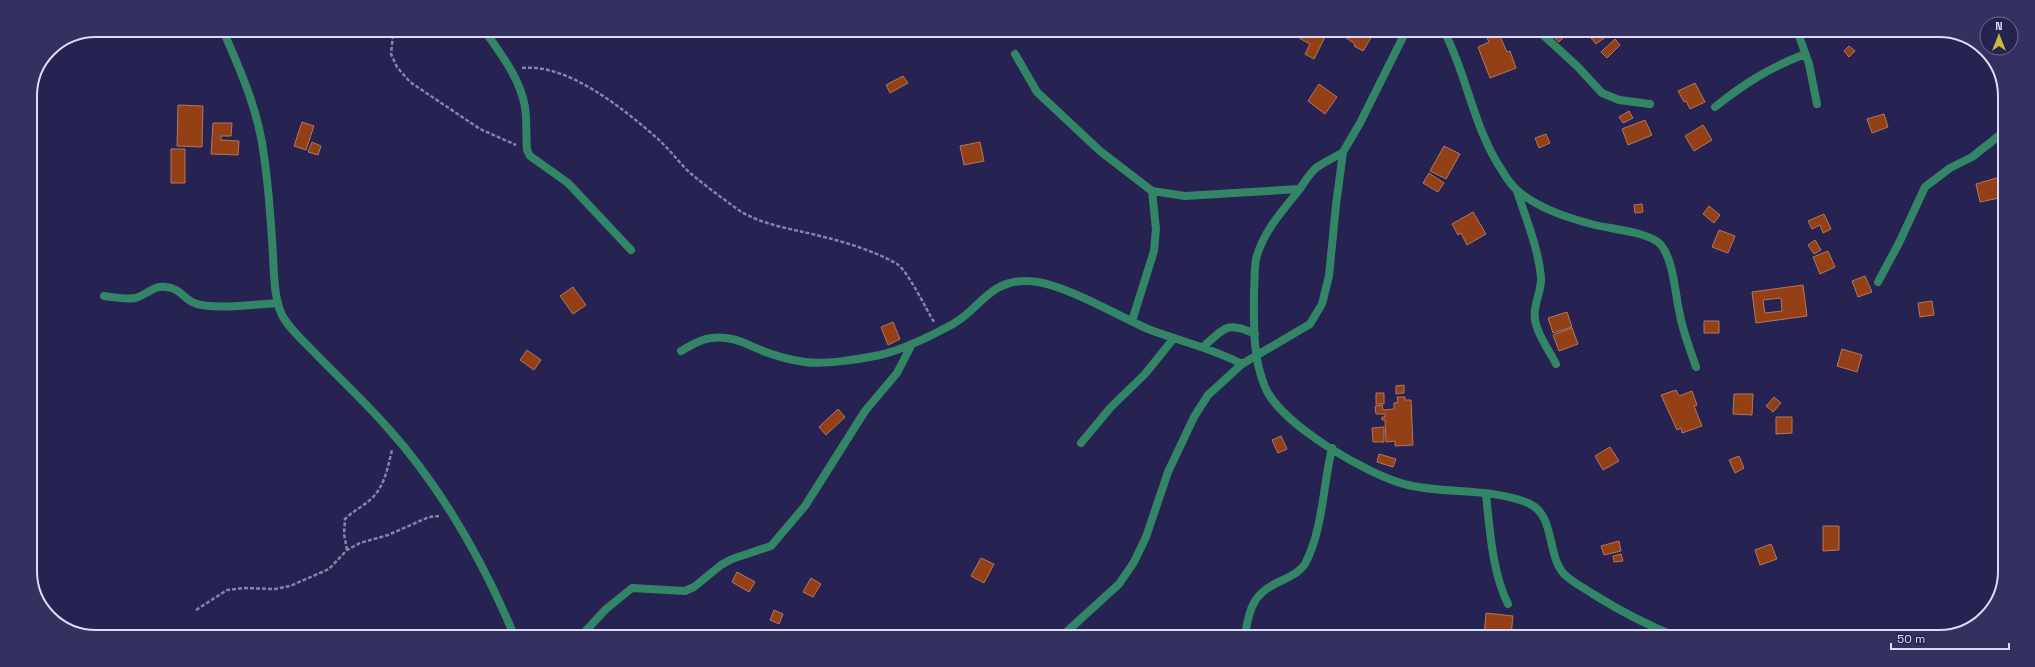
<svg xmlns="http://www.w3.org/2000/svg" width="2035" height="667" font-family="'Space Grotesk',sans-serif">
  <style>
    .building { fill: #944017; stroke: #b3775d; fill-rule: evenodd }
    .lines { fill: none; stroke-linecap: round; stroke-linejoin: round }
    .path { stroke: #8483aa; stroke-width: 2.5; stroke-dasharray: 4 2; stroke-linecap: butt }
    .minor { stroke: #338665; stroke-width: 8 }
    .rim { fill: none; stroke: #dbdcfb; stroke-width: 2 }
  </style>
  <rect width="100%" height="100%" fill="#262252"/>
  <path class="building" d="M1301 33H1327L1314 59 1305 54 1310 44 1299 38Z
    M1339 33H1374L1363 51 1354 46 1355 44Z
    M1549 33H1568L1559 42Z
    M1587 33H1611L1596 44Z
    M1499 34 1507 52 1510 51 1516 68 1490 78 1478 47 1489 42 1487 38Z
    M1615 39 1620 45 1607 58 1601 52Z
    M1849 46 1855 51 1849 57 1844 51Z
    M903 76 908 83 890 93 886 85Z
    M1695 83 1705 102 1690 109 1686 101 1684 102 1678 91Z
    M1319 84 1337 97 1325 114 1308 101Z
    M178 105 203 106 202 147 177 146Z
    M1629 111 1633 118 1623 123 1619 117Z
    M1884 114 1888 127 1872 133 1867 119Z
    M1645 120 1652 135 1628 145 1622 129Z
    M302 122 314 126 306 150 294 146Z
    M213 123H232L231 136H221V140L239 141 238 155 211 154Z
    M1703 125 1712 140 1694 151 1685 136Z
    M1546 134 1550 143 1539 148 1535 138Z
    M312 142 321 146 318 155 308 152Z
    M980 142 984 161 964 165 960 146Z
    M1444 146 1460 154 1446 179 1430 171Z
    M171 149H185V183H171Z
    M1429 173 1444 183 1438 192 1423 183Z
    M2000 177 2004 197 1980 202 1976 184Z
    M1642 204 1643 212 1635 213 1634 205Z
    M1709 206 1720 215 1714 223 1703 214Z
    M1473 212 1486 234 1467 245 1461 233 1458 235 1452 224Z
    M1824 214 1831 229 1823 233 1820 225 1812 229 1808 221Z
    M1719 230 1735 236 1728 253 1712 247Z
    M1815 240 1821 250 1814 254 1808 245Z
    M1828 251 1835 267 1820 274 1813 257Z
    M1865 276 1872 292 1858 297 1852 281Z
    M1803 285 1807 316 1756 323 1752 292ZM1781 298 1782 311 1765 313 1763 300Z
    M573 287 586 305 573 314 560 296Z
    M1932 301 1934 315 1920 317 1918 303Z
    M1567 312 1572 327 1553 333 1548 318Z
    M1704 321H1719V333H1704Z
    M893 322 900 339 888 345 881 327Z
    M1572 328 1578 344 1559 351 1553 335Z
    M1842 349 1862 355 1857 372 1837 366Z
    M527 350 541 360 534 370 520 360Z
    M1404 385V393L1396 394V386Z
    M1676 390 1679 396 1692 391 1697 405 1694 406 1702 426 1682 433 1681 428 1677 430 1661 395Z
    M1376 393H1384V404H1376Z
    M1734 394H1753L1752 415 1733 414Z
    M1397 397H1405V400H1411L1413 445 1395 446V441L1386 442 1385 420H1382V417H1385V414H1376L1375 406 1382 405 1383 410 1394 409V403L1398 402Z
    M1774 397 1781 403 1773 412 1766 406Z
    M838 409 845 417 826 435 819 427Z
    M1776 417H1792V433L1776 434Z
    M1384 427V442H1373L1372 428Z
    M1281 436 1287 449 1278 453 1272 440Z
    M1610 447 1619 461 1603 470 1595 456Z
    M1379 454 1396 459 1393 467 1377 462Z
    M1739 456 1744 468 1735 473 1729 460Z
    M1823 526H1839V550L1823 551Z
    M1619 541 1621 551 1604 555 1601 546Z
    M1771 544 1777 559 1760 565 1755 550Z
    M1621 554 1623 561 1614 562 1613 556Z
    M981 558 994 564 984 583 971 576Z
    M737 572 755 582 749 592 732 582Z
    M811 578 821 584 813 597 803 592Z
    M774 610 783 614 779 624 770 620Z
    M1486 613 1513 616 1511 635 1494 633V636H1484Z"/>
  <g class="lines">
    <path class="path" d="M393 35 391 54 397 67 410 82 480 129 516 145
      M522 68C568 63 625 110 658 139 669 149 678 161 689 172 704 185 721 197 737 209 756 222 781 227 803 232 831 238 872 249 897 264 908 271 926 309 934 322
      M347 550 344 534 345 519C354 510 366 505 374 496 385 484 388 466 392 450
      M196 610 227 590 244 588 275 589 290 586 329 569 347 550 360 543 388 535 429 517 439 516"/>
    <path class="minor" d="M1445 33C1468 78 1474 130 1503 172 1507 179 1512 186 1518 191 1540 209 1568 218 1595 225 1611 229 1650 232 1661 245 1674 261 1675 295 1680 315 1683 332 1690 349 1696 367
      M1541 33 1578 67 1602 93 1619 100 1650 104
      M1798 33 1809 64 1817 104
      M487 34C503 57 520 79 525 107 527 121 526 136 527 150L530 156 568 183 631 250
      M225 35C242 74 259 113 264 156 269 189 271 222 273 255 274 274 274 296 281 313 287 326 300 338 310 348 335 374 363 400 387 427 442 488 482 559 514 635
      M1015 54 1037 92 1100 151 1152 191 1185 196 1299 189
      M1715 107C1745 83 1769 68 1805 54
      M1343 152C1334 158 1324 162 1316 168 1309 174 1304 183 1299 190 1282 211 1263 232 1256 259 1254 269 1255 280 1254 290 1254 323 1252 356 1265 387 1280 424 1369 476 1408 485 1445 494 1493 488 1528 503 1556 515 1546 554 1564 574 1572 582 1584 588 1593 594 1620 611 1647 625 1677 637
      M1517 191C1526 219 1538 247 1541 277 1542 288 1536 299 1535 310 1532 328 1548 348 1556 364
      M1878 282 1899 243 1925 187 1950 168 1972 157 2005 131
      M104 296C114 297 125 300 135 298 147 295 153 285 166 287 179 288 183 297 192 302 209 311 258 304 278 303
      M1132 321 1154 251 1156 229 1152 191
      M1203 347C1224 329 1226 320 1255 334
      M681 351C690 346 700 339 711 338 731 335 746 344 763 351 776 356 791 360 805 362 823 365 861 359 880 355 905 349 931 336 953 324 980 309 989 280 1027 281 1060 281 1116 315 1148 329 1179 341 1212 348 1242 364
      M1081 443 1111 407 1145 374 1174 338
      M1486 495C1490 530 1492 572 1508 604
      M582 635 606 609 632 588 685 591 694 587 721 565 732 559 771 546 805 506 865 411 897 373 912 344
      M1062 636 1119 584 1134 562 1146 537 1168 472 1194 417 1208 395 1242 364 1310 324 1322 304 1329 276 1336 205 1343 152 1360 123 1405 33
      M1245 636C1249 607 1254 592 1283 580 1291 576 1300 572 1305 564 1323 530 1323 485 1332 448"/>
  </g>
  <path d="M0 0H2035V667H0ZM96 37H1939A59 59 0 0 1 1998 96V571A59 59 0 0 1 1939 630H96A59 59 0 0 1 37 571V96A59 59 0 0 1 96 37Z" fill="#343160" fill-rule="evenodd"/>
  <path class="rim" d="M96 37H1939A59 59 0 0 1 1998 96V571A59 59 0 0 1 1939 630H96A59 59 0 0 1 37 571V96A59 59 0 0 1 96 37Z"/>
  <g transform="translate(1999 36)"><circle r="19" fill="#262252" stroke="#6e6c96"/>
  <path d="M0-3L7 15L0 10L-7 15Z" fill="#c8bb3b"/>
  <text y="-6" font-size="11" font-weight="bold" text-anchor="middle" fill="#dbdcfb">N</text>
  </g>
  <path d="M1891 643v6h118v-6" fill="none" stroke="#dbdcfb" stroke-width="2"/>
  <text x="1897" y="643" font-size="12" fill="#dbdcfb" stroke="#262252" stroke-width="3" paint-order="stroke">50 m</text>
</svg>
